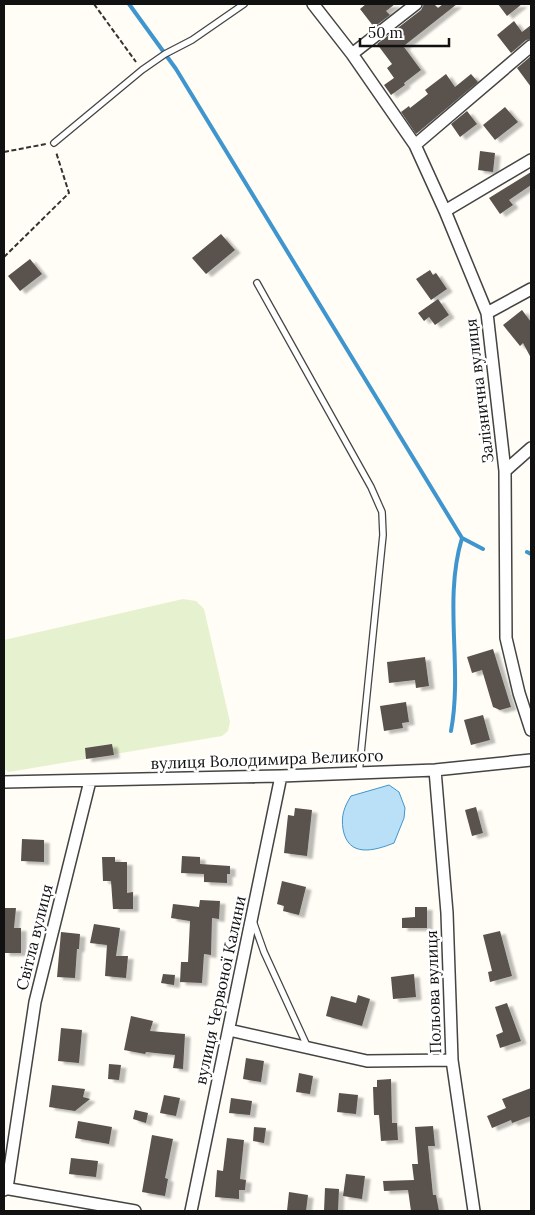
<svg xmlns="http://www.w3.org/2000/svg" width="535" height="1215" font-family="Lora,serif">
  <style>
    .pitch { fill: #e6f2cf }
    .water { fill: #b9e0f7; stroke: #3f96cf }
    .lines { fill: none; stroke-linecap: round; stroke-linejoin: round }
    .stream { stroke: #3f96cf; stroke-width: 4 }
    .building { fill: #5a524d; filter: url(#shadow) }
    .lane-casing { stroke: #444; stroke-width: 8 }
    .street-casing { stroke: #444; stroke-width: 14 }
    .path { stroke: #333; stroke-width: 2; stroke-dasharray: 5 2.5; stroke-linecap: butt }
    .lane { stroke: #fff; stroke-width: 5.5 }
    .street { stroke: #fff; stroke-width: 11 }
    .labels { text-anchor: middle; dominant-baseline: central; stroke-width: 5; stroke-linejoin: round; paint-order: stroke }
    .street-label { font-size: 16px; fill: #111; stroke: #fff }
  </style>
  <defs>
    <filter id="shadow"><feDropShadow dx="5.5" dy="3" stdDeviation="1" flood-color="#0004"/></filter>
  </defs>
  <rect width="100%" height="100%" fill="#fffdf5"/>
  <path class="pitch" d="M183 599 196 601 204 609 230 722 228 731 222 736 9 772 4 769V640Z"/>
  <path class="water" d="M389 785 399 792 405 808 404 818 394 843C374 851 348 858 343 829 341 816 344 807 351 796Z"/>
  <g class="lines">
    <path class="stream" d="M129 4 176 69 462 538 483 549
      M527 552 531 554
      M451 731C463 667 443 601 462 538"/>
  </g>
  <path class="building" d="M366 4H395L386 11 390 15 374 27 360 9Z
    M424 4H434L438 8 443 4H457L405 45 404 47 421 70 404 83 405 85 391 95 384 85 394 78 387 68 392 64 377 44 421 10Z
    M498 4H522L507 16Z
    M514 21 522 32 531 25V39L526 40 511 53 497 35Z
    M531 56V87L517 68Z
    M446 74 455 87 471 74 478 82 416 134 401 112 409 106 410 108 428 94 425 90Z
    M505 107 518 122 495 140 483 125Z
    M467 111 477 124 460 137 451 124Z
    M480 151 495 153 493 172 478 170Z
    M531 172V185L509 200 513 205 500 214 489 198Z
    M221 234 235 250 206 274 192 258Z
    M30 259 42 274 20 291 8 276Z
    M430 270 433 275 436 273 447 289 431 300 416 279Z
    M438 299 449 315 435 325 429 317 424 321 418 313Z
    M522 310 531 322V358L523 343 520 346 503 325Z
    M493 649 511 707 500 710 493 707 482 670 472 673 467 657Z
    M425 657 429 686 416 688 415 680 389 683 387 662Z
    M406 702 409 722 402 723 403 728 384 731 380 706Z
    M483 715 490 740 471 745 464 720Z
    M112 744 114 755 86 759 85 748Z
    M476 807 483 833 472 836 465 810Z
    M295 808 312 810 307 856 284 853 288 815 294 816Z
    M22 839 44 840V862L21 861Z
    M182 856 200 857V864L230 866V874H227V883L204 882V874L181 873Z
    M102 857H115V862H127V893L133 892V909H113L111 881H103Z
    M282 881 306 887 299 915 283 911 284 906 277 904Z
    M200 900 220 901 219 919 212 918 211 955 204 954 202 983 180 982 181 962H188L190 921 171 918 173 904 199 907Z
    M415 907H427V928H402V918L415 917Z
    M4 908H16L14 928H21V953H4Z
    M94 924 120 928 116 956H128L126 978 105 976 107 945 90 943Z
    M500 931 512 976 490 982 488 972 492 971 483 935Z
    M61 932 80 934 79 949H77L75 978 57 977Z
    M163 974 175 975 174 985 161 983Z
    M414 974 416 997 393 999 391 977Z
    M358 995 370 999 362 1026 326 1016 331 996 356 1003Z
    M507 1003 521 1041 500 1048 496 1035 503 1032 495 1007Z
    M131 1016 153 1021 150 1031 185 1034 183 1069 173 1068 175 1055 146 1052 145 1054 124 1050Z
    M61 1028 82 1030 79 1063 58 1061Z
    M246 1058 264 1061 261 1082 243 1079Z
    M109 1064 121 1065 119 1080 108 1079Z
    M299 1073 313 1076 310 1094 296 1092Z
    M391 1079 392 1123H397L398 1140 381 1141 379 1115H374L373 1087H377V1080Z
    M52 1085 85 1089 83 1097 90 1099 75 1111 49 1107Z
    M531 1088V1116L512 1123 511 1120 492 1128 487 1116 506 1108 502 1099Z
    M339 1093 358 1095 356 1114 337 1112Z
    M164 1095 180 1098 176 1116 160 1113Z
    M231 1098 252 1101 250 1115 229 1113Z
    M135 1110 148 1113 146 1123 133 1119Z
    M78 1121 112 1127 109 1144 75 1138Z
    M433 1126 435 1146H428L433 1195H436L439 1211H411L408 1190 384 1191 383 1181 414 1180 412 1164H418L415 1127Z
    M254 1127 266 1128 264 1143 253 1141Z
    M152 1135 173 1139 165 1178 168 1179 165 1196 142 1192Z
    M227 1138 244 1140 240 1179 246 1180 245 1190H239V1199L215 1197 217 1170 223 1171Z
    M71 1158 98 1161 96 1177 69 1174Z
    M346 1174 365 1176 362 1199 343 1196Z
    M325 1188 339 1189 338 1211H324Z
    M289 1192 308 1195 306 1211H287Z"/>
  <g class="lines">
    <g class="lane-casing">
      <path id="lane" d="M54 143 142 70 165 54 192 40 244 4
        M257 283 371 487 382 512 383 535 359 773
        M253 921 264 952 308 1048"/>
    </g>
    <g class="street-casing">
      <path id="street" d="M313 4 352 54 415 145 445 211 487 313 505 471 506 638 519 693 531 730
        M352 54 416 4
        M415 145 531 46
        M445 211 531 160
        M487 313 531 289
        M505 471 531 448
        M435 770 447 913 452 1060 474 1211
        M4 782 281 776 435 770 531 760
        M229 1030 367 1061 452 1060
        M4 1188 135 1211
        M4 1190 7 1188 35 1002 90 781
        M191 1211 281 776"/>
    </g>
    <path class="path" d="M94 4 136 62
      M4 152 46 144
      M4 257 69 193 56 152"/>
    <use href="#lane" class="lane"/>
    <use href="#street" class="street"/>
  </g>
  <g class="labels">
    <g class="street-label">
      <text transform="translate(479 391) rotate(-97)">Залізнична вулиця</text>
      <text transform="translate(267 759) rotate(-2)">вулиця Володимира Великого</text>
      <text transform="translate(34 937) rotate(-76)">Світла вулиця</text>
      <text transform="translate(220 990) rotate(-78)">вулиця Червоної Калини</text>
      <text transform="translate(433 992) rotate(-92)">Польова вулиця</text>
    </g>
  </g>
  <rect width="535" height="1215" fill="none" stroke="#111111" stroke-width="10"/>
  <path d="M360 38v8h89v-8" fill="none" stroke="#111111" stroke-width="2.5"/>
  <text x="368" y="38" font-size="15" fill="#111111" stroke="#ffffff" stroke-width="4" paint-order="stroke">50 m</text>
</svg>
